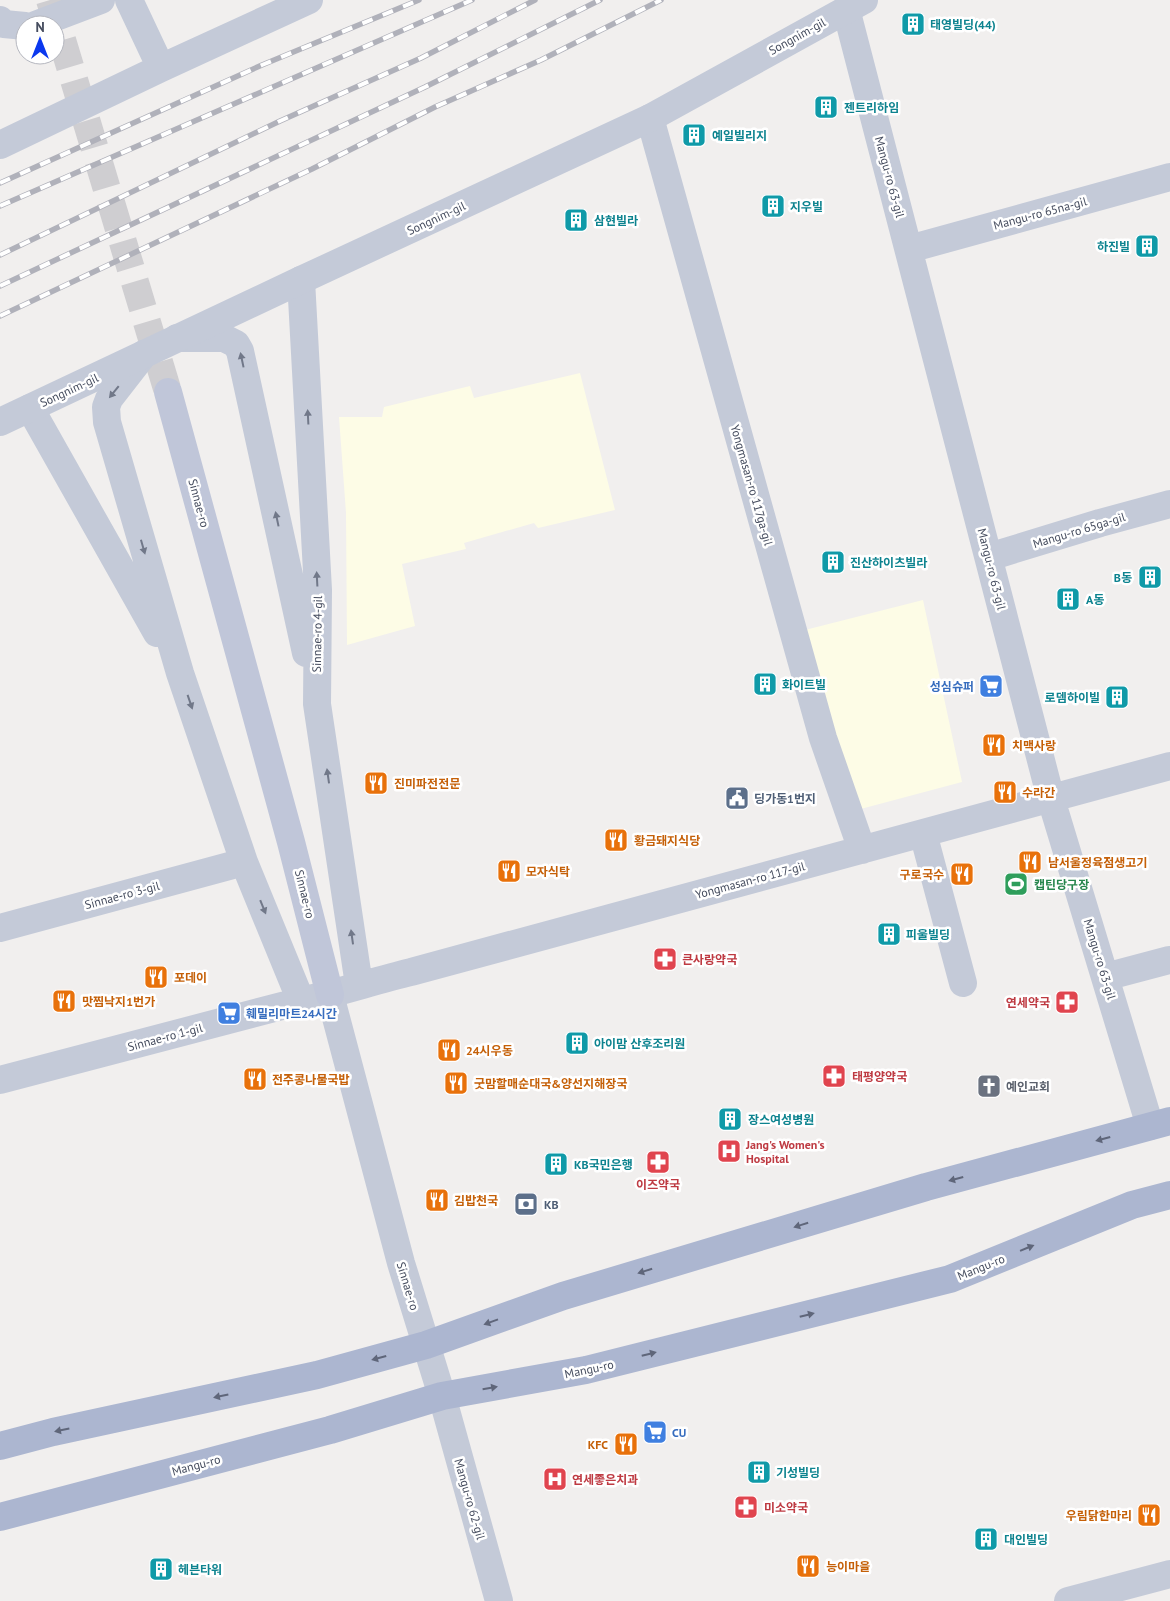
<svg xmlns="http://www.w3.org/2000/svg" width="1170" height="1601" font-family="'PT Sans','Noto Sans KR',sans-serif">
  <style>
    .commercial { fill: #fdfce6 }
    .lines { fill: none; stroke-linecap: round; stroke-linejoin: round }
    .secondary-tunnel { stroke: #cfced1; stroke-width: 28; stroke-dasharray: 28 14; stroke-linecap: butt }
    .minor { stroke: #c4cad8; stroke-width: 28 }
    .tertiary { stroke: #c4cad8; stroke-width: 28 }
    .secondary { stroke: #c0c6d9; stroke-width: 28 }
    .primary { stroke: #acb6d0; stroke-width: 28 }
    .rail-casing { stroke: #b0b1ba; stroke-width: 5.5 }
    .rail { stroke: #fff; stroke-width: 4; stroke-dasharray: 11; stroke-linecap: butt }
    .oneway { fill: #717889 }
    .oneway2 { fill: #5f667a }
    .labels { text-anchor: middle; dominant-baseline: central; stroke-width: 5; stroke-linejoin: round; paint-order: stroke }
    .culture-label { font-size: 12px; font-weight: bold; fill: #0d838f; stroke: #fff; text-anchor: start }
    .street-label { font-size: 12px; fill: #454c5e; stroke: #fff }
    .shop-label { font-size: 12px; font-weight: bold; fill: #366cbe; stroke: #fff; text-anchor: start }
    .food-label { font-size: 12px; font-weight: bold; fill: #c56008; stroke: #fff; text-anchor: start }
    .service-label { font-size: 12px; font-weight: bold; fill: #4e5e75; stroke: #fff; text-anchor: start }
    .leisure-label { font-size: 12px; font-weight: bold; fill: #27864d; stroke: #fff; text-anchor: start }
    .health-label { font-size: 12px; font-weight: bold; fill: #be3a42; stroke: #fff; text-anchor: start }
    .worship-label { font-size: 12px; font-weight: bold; fill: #5b616d; stroke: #fff; text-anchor: start }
  </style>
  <rect width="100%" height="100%" fill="#f1efee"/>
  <path class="commercial" d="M580 373 615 510 538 528 534 523 464 543 466 549 402 564 415 626 347 645 346 513 339 417H382L384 407 470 386 474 398Z
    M923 600 962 782 857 810 805 630Z"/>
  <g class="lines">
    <path class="secondary-tunnel" d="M50 0 168 392"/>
    <path class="minor" d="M129 0 161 68
      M846 9 1051 799 1150 1126
      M0 20 4 24 25 26
      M35 25 101 0
      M650 118 823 738 862 850
      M0 145 161 68 309 0
      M909 249 1170 177
      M301 280 318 590 317 704 359 985
      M177 338H224L236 344 240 351 306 653
      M144 354 109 399 106 407 107 422 180 673 244 862 301 1001
      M30 408 157 633
      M989 557 1100 523 1170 504
      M923 833 963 983
      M0 928 244 862
      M1105 977 1169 960
      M0 1080 301 1001C338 993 374 981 411 972L1170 766
      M442 1396 499 1601
      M1068 1601 1170 1574"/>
    <path class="tertiary" d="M0 422 301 280 650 118 864 0
      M330 995 401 1263 442 1396"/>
    <path class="secondary" d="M168 392 291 842 330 995"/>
    <path class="primary" d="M0 1446 53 1432 317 1375 426 1345 563 1296 926 1187 1170 1121
      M0 1517 330 1430 442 1396 586 1370 950 1279 1132 1205 1170 1195"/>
    <g class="rail-casing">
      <path id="rail" d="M0 183 262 65 419 0
        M0 206 472 0
        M0 255 280 121 421 58 535 0
        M0 286 425 87 600 0
        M0 316 312 169 435 107 541 60 661 0"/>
    </g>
    <use href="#rail" class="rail"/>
  </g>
  <defs><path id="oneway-solid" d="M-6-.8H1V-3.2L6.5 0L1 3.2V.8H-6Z" transform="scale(1.25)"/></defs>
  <g class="oneway">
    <use href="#oneway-solid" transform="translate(242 360) rotate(-102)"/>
    <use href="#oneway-solid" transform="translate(114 392) rotate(129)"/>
    <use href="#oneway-solid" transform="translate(308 417) rotate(-93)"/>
    <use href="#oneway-solid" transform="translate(277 519) rotate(-102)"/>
    <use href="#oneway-solid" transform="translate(143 547) rotate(74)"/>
    <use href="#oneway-solid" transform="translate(317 579) rotate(-93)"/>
    <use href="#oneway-solid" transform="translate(190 702) rotate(71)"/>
    <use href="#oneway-solid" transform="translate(328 776) rotate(-98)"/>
    <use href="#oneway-solid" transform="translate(263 907) rotate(68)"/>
    <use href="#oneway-solid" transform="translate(352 937) rotate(-98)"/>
  </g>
  <g class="oneway2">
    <use href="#oneway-solid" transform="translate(1103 1139) rotate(165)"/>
    <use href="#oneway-solid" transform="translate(956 1179) rotate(165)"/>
    <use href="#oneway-solid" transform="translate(801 1225) rotate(163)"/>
    <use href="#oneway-solid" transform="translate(1027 1248) rotate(-22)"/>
    <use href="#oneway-solid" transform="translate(645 1271) rotate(163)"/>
    <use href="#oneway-solid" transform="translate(807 1315) rotate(-14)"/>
    <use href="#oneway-solid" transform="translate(491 1322) rotate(160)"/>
    <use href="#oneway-solid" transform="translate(649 1354) rotate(-14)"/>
    <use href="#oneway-solid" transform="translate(379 1358) rotate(165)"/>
    <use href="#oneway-solid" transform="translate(490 1388) rotate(-10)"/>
    <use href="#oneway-solid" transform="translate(221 1396) rotate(168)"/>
    <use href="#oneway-solid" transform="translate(62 1430) rotate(168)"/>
  </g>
  <defs>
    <g id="building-square" transform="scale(1.25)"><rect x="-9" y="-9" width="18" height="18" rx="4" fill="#0f9aa8" stroke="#fff"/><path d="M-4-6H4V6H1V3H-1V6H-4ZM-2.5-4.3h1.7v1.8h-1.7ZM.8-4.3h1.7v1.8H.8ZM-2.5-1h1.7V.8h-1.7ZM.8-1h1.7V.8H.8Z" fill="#fff"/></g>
    <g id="supermarket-square" transform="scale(1.25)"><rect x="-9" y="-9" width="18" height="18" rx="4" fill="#3f7fe0" stroke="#fff"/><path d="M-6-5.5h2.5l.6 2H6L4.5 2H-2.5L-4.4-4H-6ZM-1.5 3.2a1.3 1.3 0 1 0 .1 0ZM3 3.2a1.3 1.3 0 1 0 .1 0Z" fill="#fff"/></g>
    <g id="restaurant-square" transform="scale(1.25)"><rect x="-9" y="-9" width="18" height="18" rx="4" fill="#e8710a" stroke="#fff"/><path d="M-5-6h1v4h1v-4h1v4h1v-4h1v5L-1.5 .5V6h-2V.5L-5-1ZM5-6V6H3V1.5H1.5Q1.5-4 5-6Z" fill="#fff"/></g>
    <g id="civic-square" transform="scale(1.25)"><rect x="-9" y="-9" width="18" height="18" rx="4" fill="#5c6f8a" stroke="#fff"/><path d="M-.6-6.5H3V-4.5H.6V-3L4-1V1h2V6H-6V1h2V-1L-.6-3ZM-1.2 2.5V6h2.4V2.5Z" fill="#fff"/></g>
    <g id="stadium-square" transform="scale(1.25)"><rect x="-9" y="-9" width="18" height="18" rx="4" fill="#2e9e5b" stroke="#fff"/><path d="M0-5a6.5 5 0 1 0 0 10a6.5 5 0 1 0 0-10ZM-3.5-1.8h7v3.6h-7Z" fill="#fff"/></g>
    <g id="pharmacy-square" transform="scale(1.25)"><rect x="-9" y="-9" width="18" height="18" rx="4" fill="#e0444e" stroke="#fff"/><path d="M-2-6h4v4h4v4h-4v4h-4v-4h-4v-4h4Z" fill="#fff"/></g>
    <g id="church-square" transform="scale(1.25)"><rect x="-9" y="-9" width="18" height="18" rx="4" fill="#6b7280" stroke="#fff"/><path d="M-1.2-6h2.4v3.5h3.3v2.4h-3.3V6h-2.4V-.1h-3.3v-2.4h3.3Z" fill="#fff"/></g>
    <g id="hospital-square" transform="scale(1.25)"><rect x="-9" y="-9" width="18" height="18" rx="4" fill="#e0444e" stroke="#fff"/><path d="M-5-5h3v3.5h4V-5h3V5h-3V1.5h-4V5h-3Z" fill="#fff"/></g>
    <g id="bank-square" transform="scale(1.25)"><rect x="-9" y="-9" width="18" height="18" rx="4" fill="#5c6f8a" stroke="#fff"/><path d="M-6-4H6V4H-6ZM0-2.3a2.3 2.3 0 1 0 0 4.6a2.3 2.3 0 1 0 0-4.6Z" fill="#fff"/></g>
  </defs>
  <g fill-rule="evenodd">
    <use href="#building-square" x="913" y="24"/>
    <use href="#building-square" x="826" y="107"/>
    <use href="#building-square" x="694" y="135"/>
    <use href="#building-square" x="773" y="206"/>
    <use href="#building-square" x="576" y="220"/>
    <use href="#building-square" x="1147" y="246"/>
    <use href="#building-square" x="833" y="562"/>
    <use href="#building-square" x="1150" y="577"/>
    <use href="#building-square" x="1068" y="599"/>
    <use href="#building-square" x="765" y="684"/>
    <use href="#supermarket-square" x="991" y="686"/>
    <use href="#building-square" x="1117" y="697"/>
    <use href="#restaurant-square" x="994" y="745"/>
    <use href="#restaurant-square" x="376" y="783"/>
    <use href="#restaurant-square" x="1005" y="792"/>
    <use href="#civic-square" x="737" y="798"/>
    <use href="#restaurant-square" x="616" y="840"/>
    <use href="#restaurant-square" x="1030" y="862"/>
    <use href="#restaurant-square" x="509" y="871"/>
    <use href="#restaurant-square" x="962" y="874"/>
    <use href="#stadium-square" x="1016" y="884"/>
    <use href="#building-square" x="889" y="934"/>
    <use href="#pharmacy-square" x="665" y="959"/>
    <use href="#restaurant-square" x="156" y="977"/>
    <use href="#restaurant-square" x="64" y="1001"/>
    <use href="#pharmacy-square" x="1067" y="1002"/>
    <use href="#supermarket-square" x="229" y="1013"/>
    <use href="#building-square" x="577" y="1043"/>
    <use href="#restaurant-square" x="449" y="1050"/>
    <use href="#pharmacy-square" x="834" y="1076"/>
    <use href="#restaurant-square" x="255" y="1079"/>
    <use href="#restaurant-square" x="456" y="1083"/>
    <use href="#church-square" x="989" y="1086"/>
    <use href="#building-square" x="730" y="1119"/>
    <use href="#hospital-square" x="729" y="1151"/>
    <use href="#pharmacy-square" x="658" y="1162"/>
    <use href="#building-square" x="556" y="1164"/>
    <use href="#restaurant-square" x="437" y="1200"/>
    <use href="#bank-square" x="526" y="1204"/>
    <use href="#supermarket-square" x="655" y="1432"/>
    <use href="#restaurant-square" x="626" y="1444"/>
    <use href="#building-square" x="759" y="1472"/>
    <use href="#hospital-square" x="555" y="1479"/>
    <use href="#pharmacy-square" x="746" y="1507"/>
    <use href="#restaurant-square" x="1149" y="1515"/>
    <use href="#building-square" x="986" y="1539"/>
    <use href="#restaurant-square" x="808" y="1566"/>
    <use href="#building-square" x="161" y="1569"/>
  </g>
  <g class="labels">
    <g class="culture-label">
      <text x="930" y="24">태영빌딩(44)</text>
      <text x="844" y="107">젠트리하임</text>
      <text x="712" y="135">예일빌리지</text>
      <text x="790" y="206">지우빌</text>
      <text x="594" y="220">삼현빌라</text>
      <text x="1130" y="246" text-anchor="end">하진빌</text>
      <text x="850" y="562">진산하이츠빌라</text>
      <text x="1132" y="577" text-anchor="end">B동</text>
      <text x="1086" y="599">A동</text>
      <text x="782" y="684">화이트빌</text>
      <text x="1100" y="697" text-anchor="end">로뎀하이빌</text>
      <text x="906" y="934">피울빌딩</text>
      <text x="594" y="1043">아이맘 산후조리원</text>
      <text x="748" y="1119">장스여성병원</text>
      <text x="574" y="1164">KB국민은행</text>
      <text x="776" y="1472">기성빌딩</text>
      <text x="1004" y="1539">대인빌딩</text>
      <text x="178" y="1569">헤븐타워</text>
    </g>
    <g class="street-label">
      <text transform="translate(797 36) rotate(-29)">Songnim-gil</text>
      <text transform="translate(890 177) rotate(75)">Mangu-ro 63-gil</text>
      <text transform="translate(1040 213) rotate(-15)">Mangu-ro 65na-gil</text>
      <text transform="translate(436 218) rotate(-25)">Songnim-gil</text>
      <text transform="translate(69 390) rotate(-25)">Songnim-gil</text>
      <text transform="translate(752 485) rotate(74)">Yongmasan-ro 117ga-gil</text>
      <text transform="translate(199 503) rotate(75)">Sinnae-ro</text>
      <text transform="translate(1079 530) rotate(-17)">Mangu-ro 65ga-gil</text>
      <text transform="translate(992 569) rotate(76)">Mangu-ro 63-gil</text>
      <text transform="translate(317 634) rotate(-89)">Sinnae-ro 4-gil</text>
      <text transform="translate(750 880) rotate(-15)">Yongmasan-ro 117-gil</text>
      <text transform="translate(305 894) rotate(76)">Sinnae-ro</text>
      <text transform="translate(122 895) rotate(-15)">Sinnae-ro 3-gil</text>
      <text transform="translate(1100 959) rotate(73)">Mangu-ro 63-gil</text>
      <text transform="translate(165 1037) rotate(-15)">Sinnae-ro 1-gil</text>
      <text transform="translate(981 1267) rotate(-22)">Mangu-ro</text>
      <text transform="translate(408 1286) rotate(73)">Sinnae-ro</text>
      <text transform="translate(589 1369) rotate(-12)">Mangu-ro</text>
      <text transform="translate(196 1465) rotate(-15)">Mangu-ro</text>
      <text transform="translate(470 1499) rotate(74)">Mangu-ro 62-gil</text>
    </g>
    <g class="shop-label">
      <text x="974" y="686" text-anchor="end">성심슈퍼</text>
      <text x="246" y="1013">훼밀리마트24시간</text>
      <text x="672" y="1432">CU</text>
    </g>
    <g class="food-label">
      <text x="1012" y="745">치맥사랑</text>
      <text x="394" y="783">진미파전전문</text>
      <text x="1022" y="792">수라간</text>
      <text x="634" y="840">황금돼지식당</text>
      <text x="1048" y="862">남서울정육점생고기</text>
      <text x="526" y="871">모자식탁</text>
      <text x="944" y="874" text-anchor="end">구로국수</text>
      <text x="174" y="977">포데이</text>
      <text x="82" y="1001">맛찜낙지1번가</text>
      <text x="466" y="1050">24시우동</text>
      <text x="272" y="1079">전주콩나물국밥</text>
      <text x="474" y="1083">굿맘할매순대국&amp;양선지해장국</text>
      <text x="454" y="1200">김밥천국</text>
      <text x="608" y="1444" text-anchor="end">KFC</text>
      <text x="1132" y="1515" text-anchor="end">우림닭한마리</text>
      <text x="826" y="1566">능이마을</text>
    </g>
    <g class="service-label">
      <text x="754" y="798">딩가동1번지</text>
      <text x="544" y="1204">KB</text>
    </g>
    <g class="leisure-label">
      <text x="1034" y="884">캡틴당구장</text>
    </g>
    <g class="health-label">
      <text x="682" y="959">큰사랑약국</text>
      <text x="1050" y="1002" text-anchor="end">연세약국</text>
      <text x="852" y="1076">태평양약국</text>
      <text x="746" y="1144">Jang's Women's<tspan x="746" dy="14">Hospital</tspan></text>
      <text x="658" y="1184" text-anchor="middle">이즈약국</text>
      <text x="572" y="1479">연세좋은치과</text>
      <text x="764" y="1507">미소약국</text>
    </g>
    <g class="worship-label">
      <text x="1006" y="1086">예인교회</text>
    </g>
  </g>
  <g transform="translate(40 40)"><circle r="24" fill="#ffffff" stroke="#b5b7bf"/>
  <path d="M0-4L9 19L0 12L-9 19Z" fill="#0b38ef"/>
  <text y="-8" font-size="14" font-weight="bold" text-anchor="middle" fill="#454c5e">N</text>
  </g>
</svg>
